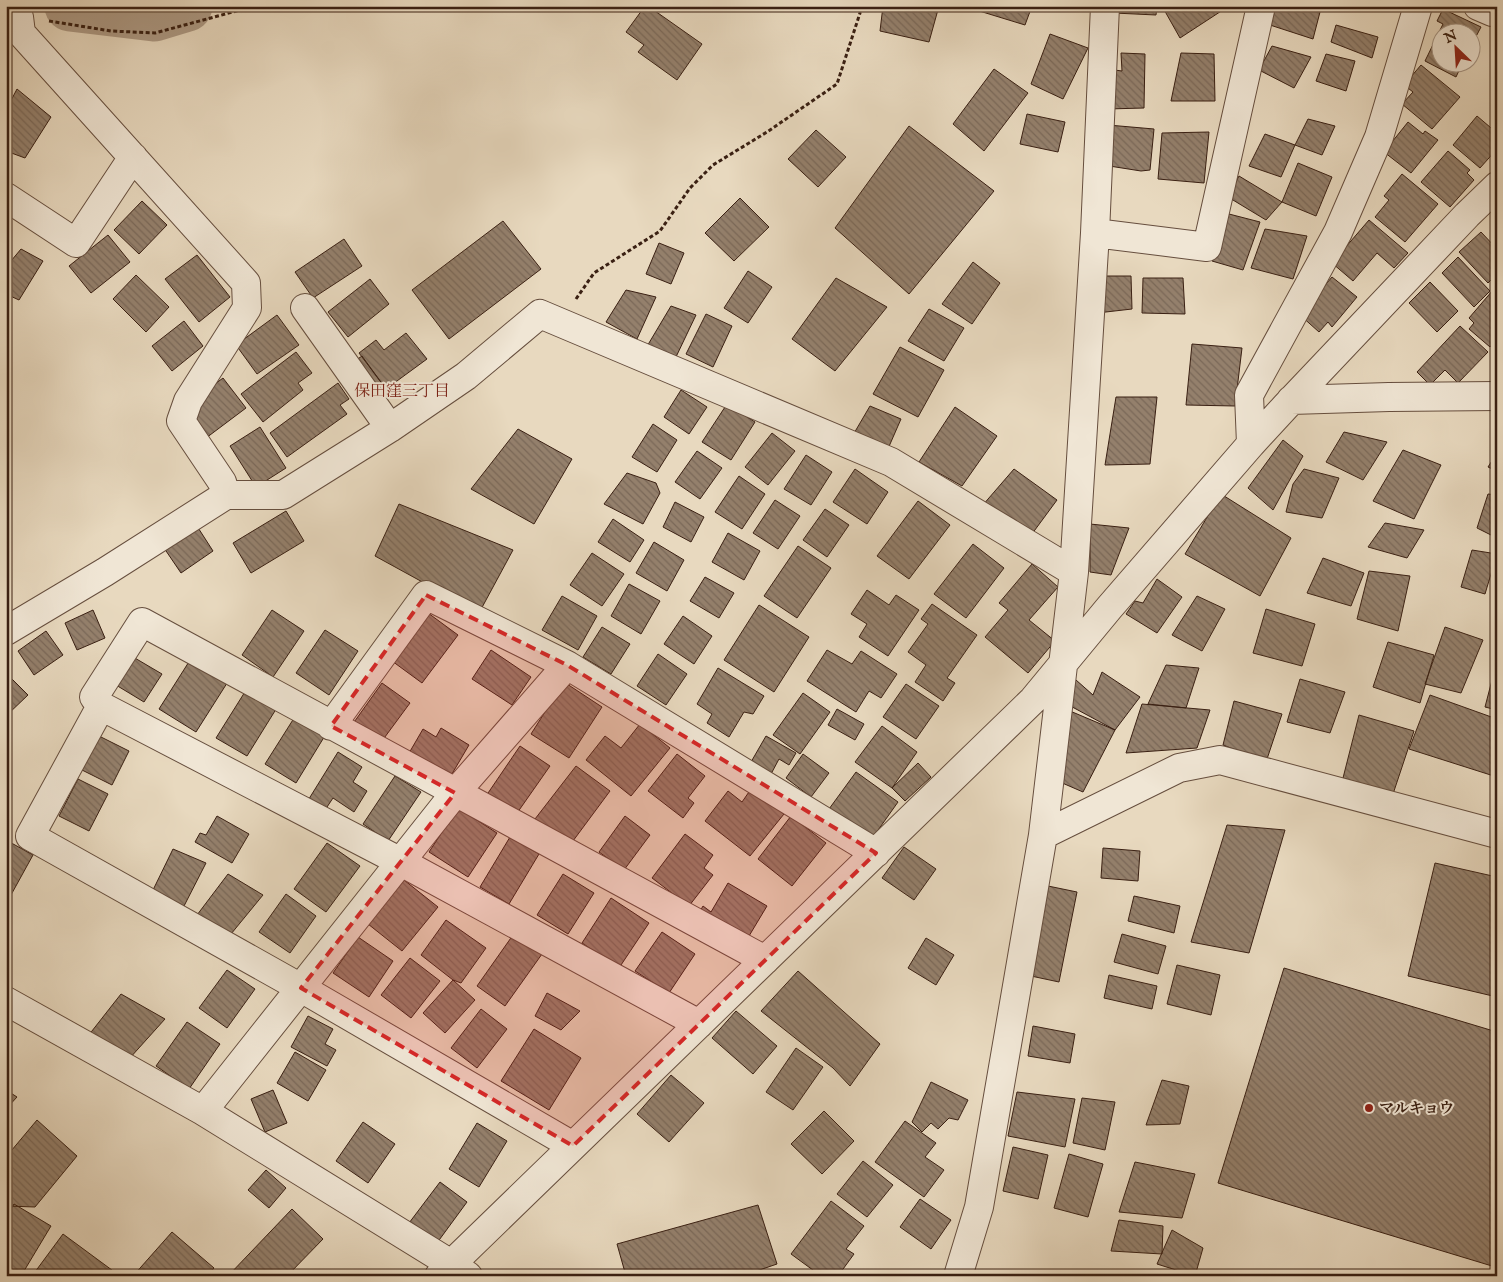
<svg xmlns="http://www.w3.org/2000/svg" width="1503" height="1282" font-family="'IM FELL English','Noto Serif JP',serif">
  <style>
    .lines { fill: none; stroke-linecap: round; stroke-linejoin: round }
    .river { stroke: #ad9a85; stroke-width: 51 }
    .building { fill: url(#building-back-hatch); stroke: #3a2013 }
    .minor-casing { stroke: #664e3e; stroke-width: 30 }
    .path { stroke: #3a2013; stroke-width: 3; stroke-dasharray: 4 2.5; stroke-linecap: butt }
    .minor { stroke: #f0e6d5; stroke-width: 28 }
    .marked { fill: #d62828; fill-opacity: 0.2; stroke: #d62828; stroke-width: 4; stroke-dasharray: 10 6; stroke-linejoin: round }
    .poi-dot { fill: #8f2418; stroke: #f0e6d5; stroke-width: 2 }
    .labels { text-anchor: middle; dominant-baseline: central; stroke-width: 4; stroke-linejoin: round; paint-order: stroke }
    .poi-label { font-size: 15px; font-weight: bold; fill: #3a2013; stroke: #f0e6d5; text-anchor: start }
    .neighbourhood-label { font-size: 16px; fill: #7a1f14; stroke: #f0e6d5 }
  </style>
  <defs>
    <pattern id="building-back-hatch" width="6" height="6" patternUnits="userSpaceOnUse" patternTransform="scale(1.25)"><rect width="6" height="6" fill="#94806c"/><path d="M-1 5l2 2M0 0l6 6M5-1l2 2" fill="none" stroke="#7a6858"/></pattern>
  </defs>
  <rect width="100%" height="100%" fill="#e8d9bf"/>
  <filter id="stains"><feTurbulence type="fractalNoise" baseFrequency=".004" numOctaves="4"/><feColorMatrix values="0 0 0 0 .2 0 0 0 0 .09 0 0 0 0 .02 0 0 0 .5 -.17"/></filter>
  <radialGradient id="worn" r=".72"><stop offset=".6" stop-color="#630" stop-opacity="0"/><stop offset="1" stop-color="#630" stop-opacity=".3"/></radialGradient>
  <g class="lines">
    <path class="river" d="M70 6 154 16 187 6"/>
  </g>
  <path class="building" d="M645 6H648L702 44 677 80 638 52 644 45 626 32Z
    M883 6H939L929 42 880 31Z
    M963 6H1032L1025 25Z
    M1114 6H1157L1156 15 1114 13Z
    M1162 6H1229L1180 38Z
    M1275 6H1301L1320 12 1313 39 1270 25Z
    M1443 9 1481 27 1470 48V32H1440V62H1463L1456 77 1425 61 1443 24 1437 21Z
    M1336 25 1378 37 1372 58 1331 42Z
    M1050 34 1088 48 1063 99 1031 84Z
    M1272 46 1311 57 1294 88 1259 70Z
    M1121 53 1145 54 1144 108 1107 109V69L1122 71Z
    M1181 53 1214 54 1215 101H1171Z
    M1326 54 1355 61 1346 91 1316 81Z
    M1421 65 1460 97 1432 129 1402 104 1413 92 1404 85Z
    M994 69 1028 93 984 151 953 124Z
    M17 89 51 117 25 158 6 151V110Z
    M1027 114 1065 122 1058 152 1020 144Z
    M1477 116 1497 133V149L1480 168 1453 145Z
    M1308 119 1335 126 1322 155 1295 145Z
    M1408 122 1423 134 1425 131 1438 140 1411 173 1384 152Z
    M1108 125 1154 129 1150 170 1141 171 1103 165Z
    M909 126 994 191 909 294 835 228Z
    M816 130 846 157 818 187 788 159Z
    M1209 132 1204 183 1158 179 1162 133Z
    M1265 134 1295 145 1281 177 1249 166Z
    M1448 151 1470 170 1467 173 1474 180 1450 207 1421 182Z
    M1298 163 1332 177 1316 216 1282 202Z
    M1402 174 1438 204 1405 242 1375 217 1389 200 1384 196Z
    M1239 176 1282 202 1266 220 1228 197Z
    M740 198 769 227 734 261 705 233Z
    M142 201 167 225 139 254 114 230Z
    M1229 214 1260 222 1243 270 1212 261Z
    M1369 220 1408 253 1394 268 1377 253 1353 281 1332 263Z
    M503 221 541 269 449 339 412 290Z
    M1265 229 1307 236 1293 279 1251 268Z
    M1481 232 1497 249V285L1492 279 1488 283 1459 252Z
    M108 235 130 262 91 293 69 266Z
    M344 239 362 266 313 298 295 272Z
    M659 243 684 253 671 284 646 274Z
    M21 249 43 261 19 300 6 294V267Z
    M197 255 230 297 199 322 165 279Z
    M1458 257 1490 291 1474 307 1442 273Z
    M973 262 1000 283 972 324 942 304Z
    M748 271 772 287 748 323 724 308Z
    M136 275 169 307 146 332 113 299Z
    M1099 276H1131L1132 309 1097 313Z
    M1332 277 1357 297 1332 327 1328 322 1319 332 1300 315Z
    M836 278 887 307 835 371 792 339Z
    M1143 278H1183L1185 314 1142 313Z
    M370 279 389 304 348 337 328 312Z
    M1430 282 1458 311 1437 332 1409 303Z
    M626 290 656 297 637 339 606 322Z
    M1493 290 1497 294V339L1490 347 1469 329 1474 323 1469 318Z
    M671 306 696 315 675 359 646 348Z
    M929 309 964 328 944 361 908 341Z
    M706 314 732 326 713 367 686 354Z
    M277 315 299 345 257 374 236 345Z
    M184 321 203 346 172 371 152 346Z
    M1460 326 1488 352 1458 383 1445 370 1430 385 1417 372Z
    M406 333 427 359 386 389 359 353 376 340 384 350Z
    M1192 344 1242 348 1235 406 1186 405Z
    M900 347 944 370 918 417 873 394Z
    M296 352 312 373 298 383 303 390 263 422 241 394Z
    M362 356 386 389 370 401 346 367Z
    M223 378 246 408 202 441 183 416 207 398 203 393Z
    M338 383 349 399 340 405 347 414 287 457 270 433Z
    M681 390 707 407 689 434 664 417Z
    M1116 397H1157L1150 464 1105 465Z
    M727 404 755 422 731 460 702 442Z
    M870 406 901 419 887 451 853 435Z
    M955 407 997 436 962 486 919 462Z
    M653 424 677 440 657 472 632 457Z
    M260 427 286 468 256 487 230 446Z
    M518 429 572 459 534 524 471 489Z
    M1344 432 1387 442 1363 480 1326 462Z
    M772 433 795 451 768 485 745 467Z
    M1283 440 1303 456 1273 510 1248 488Z
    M1403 450 1441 465 1414 519 1373 501Z
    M697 451 722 468 700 499 675 482Z
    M1497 453V471L1488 467Z
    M806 455 832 472 811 505 784 489Z
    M855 469 888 492 867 524 833 502Z
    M1014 469 1057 500 1029 538 982 506Z
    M1304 469 1339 478 1322 518 1286 512 1293 484Z
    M627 473 656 483 660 493 643 524 604 504Z
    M739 476 765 494 742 529 715 512Z
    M1221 494 1291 538 1260 596 1185 554Z
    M1488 494 1497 495V538L1477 528Z
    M775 500 800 516 778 549 753 533Z
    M918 501 950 525 909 579 877 556Z
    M675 502 704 517 691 542 663 527Z
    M399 504 513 550 479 613 375 556Z
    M825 509 849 525 827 557 803 540Z
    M286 511 304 541 251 573 233 543Z
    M613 519 644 540 630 562 598 542Z
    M195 523 213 551 181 573 162 545Z
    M1385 523 1424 530 1407 558 1368 547Z
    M1090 524 1129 528 1111 575 1090 572Z
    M728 533 760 551 744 580 712 562Z
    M654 542 684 560 667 591 636 573Z
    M973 544 1004 568 966 618 934 594Z
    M798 546 831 568 797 618 764 596Z
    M1472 550 1497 554 1485 594 1461 587Z
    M592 553 624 574 602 606 570 585Z
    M1323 558 1364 573 1351 606 1307 593Z
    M1032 564 1058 587 1029 620 1055 641 1028 673 985 637 1008 610 999 603Z
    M1369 571 1410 576 1398 631 1357 619Z
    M705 577 734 593 719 618 690 601Z
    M1157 579 1182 597 1157 633 1126 614 1135 601 1143 603Z
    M629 584 660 601 641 634 611 616Z
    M867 590 889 605 896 595 919 610 888 656 859 637 867 624 851 614Z
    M562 596 597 616 578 650 542 630Z
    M1197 596 1225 609 1202 651 1172 635Z
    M932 604 977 635 947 678 955 683 943 701 915 682 926 665 908 652 928 624 921 619Z
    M759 605 809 637 774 692 724 660Z
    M1266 609 1315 624 1302 666 1253 653Z
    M93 610 105 638 77 650 65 623Z
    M272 610 304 631 273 677 242 655Z
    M428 613 458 635 422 683 392 661Z
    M683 616 712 636 694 664 664 644Z
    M602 627 630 644 611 674 583 657Z
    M1445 627 1483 640 1461 693 1425 684Z
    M325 630 358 651 329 695 296 673Z
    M46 631 63 655 34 675 18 651Z
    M1388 642 1434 655 1420 703 1373 687Z
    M491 650 531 677 512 705 472 679Z
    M827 650 852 664 861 651 897 674 881 698 869 691 856 712 807 681Z
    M128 654 162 674 144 702 111 682Z
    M658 654 687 674 666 705 637 686Z
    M192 657 229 680 196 732 159 709Z
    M1166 665 1199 668 1186 708 1148 704Z
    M718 668 764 696 753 714 744 712 729 737 707 723 712 714 697 704Z
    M1102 672 1140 697 1115 730 1063 702 1076 680 1093 695Z
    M6 673 28 695 6 716Z
    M1300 679 1345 692 1330 733 1287 722Z
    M1492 680 1497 681V710L1485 707Z
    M564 682 602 707 569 758 531 734Z
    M382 683 410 703 379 745 352 725Z
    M906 684 939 706 916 739 883 717Z
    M248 687 278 706 247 756 216 738Z
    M803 693 830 712 800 754 773 735Z
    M1430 695 1497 719V777L1409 749Z
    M1234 701 1282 714 1266 762 1223 745Z
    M1142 704 1210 710 1197 748 1126 753Z
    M837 709 864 724 855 740 828 725Z
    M1070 711 1115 730 1083 792 1060 782Z
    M296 715 326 734 296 783 265 764Z
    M1359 715 1414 731 1393 794 1343 778Z
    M640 724 670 748 631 796 586 760 605 736 621 748Z
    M882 726 917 752 892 788 855 762Z
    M441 728 469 745 446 784 405 760 423 729 436 737Z
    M97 735 129 751 112 785 74 766Z
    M766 736 796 753 789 765 779 759 771 774 751 762Z
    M520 746 550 766 515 816 486 796Z
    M338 752 362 767 353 782 367 791 354 812 333 798 323 813 307 802Z
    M677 754 705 776 688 798 694 803 683 818 648 791Z
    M803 754 829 773 811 797 786 778Z
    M918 763 931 777 905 801 892 788Z
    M576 766 610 791 570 845 535 819Z
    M856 772 898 802 871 840 829 809Z
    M395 776 421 792 388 841 363 824Z
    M78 779 108 794 89 831 59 816Z
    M751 789 784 814 750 856 705 821 728 791 742 802Z
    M458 808 497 833 468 877 429 852Z
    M217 816 249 834 232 863 195 842 200 833 206 835Z
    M625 816 650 835 624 870 599 852Z
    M791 816 826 843 792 886 758 859Z
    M1227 825 1285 830 1249 953 1191 942Z
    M685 834 713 855 704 868 713 875 689 906 652 878Z
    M510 837 539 854 509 904 480 887Z
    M6 840 33 855 6 904Z
    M327 843 360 866 326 912 294 889Z
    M904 847 936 869 914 900 882 878Z
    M1103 848 1140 851 1138 881 1101 878Z
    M173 849 206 863 183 908 153 890Z
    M1435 863 1497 877V997L1408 976Z
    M228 874 263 895 231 934 197 915Z
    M563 874 594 893 568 934 537 915Z
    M404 880 438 907 402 951 368 924Z
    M728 883 767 906 746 941 699 913 703 906 711 912Z
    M1048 886 1077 892 1059 982 1031 976Z
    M286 894 316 916 290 953 259 932Z
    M1134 896 1180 906 1174 933 1128 921Z
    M611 898 649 923 619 968 582 943Z
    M446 920 486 948 461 983 453 980 421 955Z
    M662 932 695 954 669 993 635 971Z
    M1122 934 1166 946 1158 974 1114 962Z
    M513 935 542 954 505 1006 477 986Z
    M358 937 393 961 369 997 333 973Z
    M926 938 954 955 936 985 908 968Z
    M410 958 440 981 411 1018 381 995Z
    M1177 965 1220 975 1211 1015 1167 1004Z
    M1284 968 1497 1032V1251L1492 1266 1218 1183Z
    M227 970 255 989 227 1028 199 1008Z
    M798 971 880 1044 850 1086 833 1068 761 1011Z
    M1109 975 1157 986 1152 1009 1104 998Z
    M453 980 475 1000 445 1033 423 1013Z
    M547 993 580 1011 561 1030 535 1016Z
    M121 994 165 1019 129 1059 88 1036Z
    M481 1009 507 1029 477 1068 451 1048Z
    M736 1011 777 1046 753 1074 712 1038Z
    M308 1016 333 1029 325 1044 336 1050 327 1066 291 1047Z
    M187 1022 220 1044 189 1089 156 1066Z
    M1033 1026 1075 1034 1070 1063 1028 1056Z
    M534 1029 581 1058 549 1110 501 1081Z
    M796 1048 823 1067 793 1110 766 1092Z
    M295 1052 326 1070 308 1101 277 1083Z
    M671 1075 704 1103 669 1142 637 1114Z
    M1162 1080 1189 1086 1180 1124 1146 1125Z
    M931 1082 968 1100 958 1120 949 1118 938 1129 931 1123 922 1132 912 1122Z
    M6 1090 17 1097 6 1109Z
    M273 1090 287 1123 265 1132 251 1099Z
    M1017 1092 1075 1099 1065 1147 1008 1136Z
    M1082 1098 1115 1102 1105 1150 1073 1143Z
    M824 1111 854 1141 822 1174 791 1144Z
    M37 1120 77 1156 35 1207 6 1206V1157Z
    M905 1121 936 1143 925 1157 944 1170 924 1197 875 1162Z
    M363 1122 395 1144 368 1183 336 1161Z
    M477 1123 507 1141 479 1187 449 1169Z
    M1013 1147 1048 1155 1038 1199 1003 1191Z
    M1069 1154 1103 1164 1088 1217 1054 1208Z
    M863 1161 893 1185 867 1217 837 1194Z
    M1135 1162 1195 1174 1182 1218 1119 1212Z
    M266 1170 286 1188 269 1208 248 1190Z
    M440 1182 467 1202 434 1247 406 1227Z
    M920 1199 951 1220 931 1249 900 1227Z
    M831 1201 864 1226 846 1249 854 1254 838 1276H821L791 1254Z
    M14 1204 51 1226 21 1276H6V1217Z
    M758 1205 777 1264 742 1276H626L617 1244Z
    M292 1209 323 1239 287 1276H228Z
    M1119 1220 1163 1226 1162 1254 1111 1251Z
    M1172 1230 1203 1248 1195 1276 1157 1264Z
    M172 1232 214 1268 207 1276H133Z
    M63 1234 120 1276H32Z"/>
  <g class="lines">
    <g class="minor-casing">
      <path id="minor" d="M8 6 19 17 21 33 246 283 247 308 188 401 181 421 222 482 226 495
        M1478 6 1492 12
        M6 197 76 243 133 157
        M1095 233 1207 247 1261 6
        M305 308 390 428
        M1291 400 1389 397 1497 396
        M1251 444 1249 395 1338 232 1379 137 1418 6
        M6 631 105 572 226 495H283L390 428 466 376 540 314 891 462 1074 572
        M101 706 30 836 301 988 573 1146
        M331 726 426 595 567 665
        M1043 835 1179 768 1220 760 1497 834
        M6 1001 203 1111 451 1264 468 1276
        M699 1024 401 862 101 706 94 697 142 622 765 960
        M203 1111 455 793 567 665 876 853
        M439 1276 1033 700 1109 608 1251 444 1286 406 1467 215 1497 186
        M958 1276 979 1207 1043 835 1074 572 1095 233 1105 6"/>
    </g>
    <path class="path" d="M49 21 111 31 155 33 255 6
      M576 299 594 273 660 231 690 188 713 165 767 132 837 84 860 13 859 6"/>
    <use href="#minor" class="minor"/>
  </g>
  <path class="marked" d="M426 595 567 665 876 853 573 1146 301 988 455 793 331 726Z"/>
  <circle class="poi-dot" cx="1369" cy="1108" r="5"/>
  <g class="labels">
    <g class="poi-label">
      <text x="1379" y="1108">マルキョウ</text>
    </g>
    <g class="neighbourhood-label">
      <text x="402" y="392">保田窪三丁目</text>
    </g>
  </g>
  <rect width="1503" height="1282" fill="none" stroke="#e8d9bf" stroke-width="25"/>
  <rect x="8" y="8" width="1488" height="1267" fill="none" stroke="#3a2013" stroke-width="2.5"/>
  <rect x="12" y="12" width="1478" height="1257" fill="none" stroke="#3a2013"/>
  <g transform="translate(1456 48) rotate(335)"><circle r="24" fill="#f0e6d5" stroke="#a79787"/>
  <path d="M0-4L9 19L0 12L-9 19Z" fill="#8f2418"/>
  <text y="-8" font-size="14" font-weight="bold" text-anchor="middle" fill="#3a2013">N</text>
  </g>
  <rect width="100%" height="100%" filter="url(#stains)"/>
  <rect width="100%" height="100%" fill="url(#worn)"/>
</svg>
